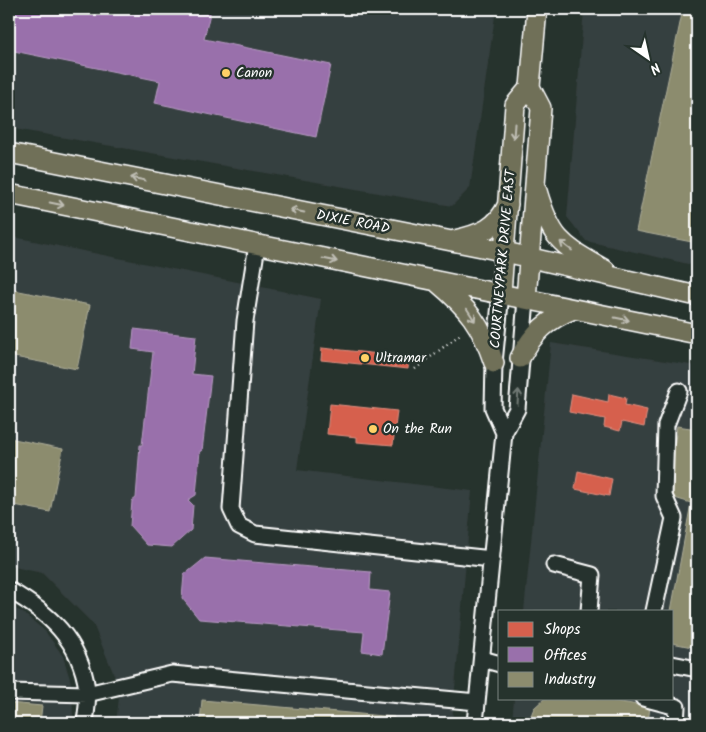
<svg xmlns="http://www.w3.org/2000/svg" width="706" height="732" font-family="Kalam,sans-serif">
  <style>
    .built { fill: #363f3f }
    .shops { fill: #d6604d; stroke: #e29082 }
    .offices { fill: #9970ab; stroke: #b89bc4 }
    .industry { fill: #8c8c6e; stroke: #aeae9a }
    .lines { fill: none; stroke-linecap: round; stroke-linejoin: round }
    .minor-casing { stroke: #fff; stroke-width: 19 }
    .major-casing { stroke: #fff; stroke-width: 22 }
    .path { stroke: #fff; stroke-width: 2.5; stroke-dasharray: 1 4; stroke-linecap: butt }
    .minor { stroke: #26332d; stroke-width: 15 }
    .major { stroke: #706f59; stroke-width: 19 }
    .oneway { stroke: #bfbeb4 }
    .oneway2 { stroke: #727a76 }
    .poi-dot { fill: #ffd166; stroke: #26332d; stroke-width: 2 }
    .labels { text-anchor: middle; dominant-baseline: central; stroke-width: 5; stroke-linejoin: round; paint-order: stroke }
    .poi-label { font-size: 14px; fill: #fff; stroke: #26332d; text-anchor: start }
    .street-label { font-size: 14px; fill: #fff; stroke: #26332d }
  </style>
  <rect width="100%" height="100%" fill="#26332d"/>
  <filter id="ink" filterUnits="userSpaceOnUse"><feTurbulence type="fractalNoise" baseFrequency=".02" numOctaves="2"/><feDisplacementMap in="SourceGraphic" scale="10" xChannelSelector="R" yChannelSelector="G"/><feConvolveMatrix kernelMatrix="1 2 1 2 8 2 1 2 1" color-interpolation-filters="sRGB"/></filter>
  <g filter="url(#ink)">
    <path class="built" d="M9 9H496L470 188 452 206 9 128Z
      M584 9H697V266L586 241 567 217Z
      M9 236 321 299 297 470 472 491 452 723H116L120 689 93 624 42 573 9 566Z
      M551 343 697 366V723H512L514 698H672V611H524Z
      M9 606 22 612 45 631 63 656 72 686 73 723H9Z"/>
    <path class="shops" d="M322 348 409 357 408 369 321 360Z
      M572 394 608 402 609 394 626 398 625 405 647 410 644 427 622 422 620 431 604 427 605 419 569 412Z
      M330 404 397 411 393 445 357 442V437L327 434Z
      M578 471 612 479 609 496 575 489Z"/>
    <path class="offices" d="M9 9H211L204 39 331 65 316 137 155 103 160 81 9 50Z
      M134 329 196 336 192 374 211 376 202 451H200L196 495 188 500 193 505 191 530 172 547 147 545 130 526 132 501 136 498 140 445H142L153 352 132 349Z
      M205 558 371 572 370 590 390 592 382 654 362 651 364 632 199 619 182 598 184 575Z"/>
    <path class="industry" d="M683 9H697V243L636 231Z
      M9 289 90 305 77 369 9 356Z
      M677 426 697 429V648L672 643 671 611 691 503 668 496Z
      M9 438 63 449 50 512 9 504Z
      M9 655 11 656 12 681H9Z
      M545 698H597L650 707 648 723H528L534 708Z
      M202 700 394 717 393 723H200Z
      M9 703 42 706 40 723H9Z"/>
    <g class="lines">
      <g class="minor-casing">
        <path id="minor" d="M257 245 245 321 231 509 239 526 255 534 492 559
          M501 293 494 363 493 408 504 433
          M554 565 592 575 589 611
          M9 590C49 613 80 640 87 689 89 699 86 712 85 723
          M654 611 674 518 664 496 666 425 679 391
          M482 659 500 664
          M672 664 697 669
          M9 692 87 694 172 674 477 702
          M643 698 677 707 676 723
          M475 723 504 433 517 409 526 299"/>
      </g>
      <g class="major-casing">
        <path id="major" d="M9 153 492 249 697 296
          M537 191C552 242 562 245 605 270
          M9 194 697 334
          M455 240C480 234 497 229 508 204
          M437 282C468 308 481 324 494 363
          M501 293 515 105 530 87 537 9
          M526 299 541 108 530 87
          M520 358C533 333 548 319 574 309"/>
      </g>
      <path class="path" d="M415 369 462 333"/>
      <use href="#minor" class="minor"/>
      <use href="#major" class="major"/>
    </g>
    <defs><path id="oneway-shaft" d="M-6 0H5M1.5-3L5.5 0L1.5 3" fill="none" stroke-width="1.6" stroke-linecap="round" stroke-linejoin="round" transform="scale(1.25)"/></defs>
    <g class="oneway">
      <use href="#oneway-shaft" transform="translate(514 131) rotate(94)"/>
      <use href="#oneway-shaft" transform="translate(138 179) rotate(-169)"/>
      <use href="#oneway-shaft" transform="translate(57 204) rotate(12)"/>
      <use href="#oneway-shaft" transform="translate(297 211) rotate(-169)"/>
      <use href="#oneway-shaft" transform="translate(566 246) rotate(-143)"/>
      <use href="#oneway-shaft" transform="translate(330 260) rotate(12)"/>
      <use href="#oneway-shaft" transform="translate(471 315) rotate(57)"/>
      <use href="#oneway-shaft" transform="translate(622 319) rotate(11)"/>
    </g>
    <use class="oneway2" href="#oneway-shaft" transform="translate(518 397) rotate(-86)"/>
  </g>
  <g class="poi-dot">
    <circle cx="226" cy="73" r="5"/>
    <circle cx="365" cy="358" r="5"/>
    <circle cx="373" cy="429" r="5"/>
  </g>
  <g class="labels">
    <g class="poi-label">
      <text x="236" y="73">Canon</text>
      <text x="375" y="358">Ultramar</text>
      <text x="383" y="429">On the Run</text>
    </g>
    <g class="street-label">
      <text transform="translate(353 222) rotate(11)">DIXIE ROAD</text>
      <text transform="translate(503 259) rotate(-85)">COURTNEYPARK DRIVE EAST</text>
    </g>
  </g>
  <rect width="706" height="732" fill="none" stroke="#26332d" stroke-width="30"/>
  <rect x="15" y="15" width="676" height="702" fill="none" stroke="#fff" stroke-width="2" filter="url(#ink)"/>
  <rect x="498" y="610" width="175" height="90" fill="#26332d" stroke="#7d8581"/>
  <rect x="508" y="622" width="25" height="15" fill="#d6604d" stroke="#7d8581"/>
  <text x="544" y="634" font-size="15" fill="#ffffff">Shops</text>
  <rect x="508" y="647" width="25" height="15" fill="#9970ab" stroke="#7d8581"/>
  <text x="544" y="660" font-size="15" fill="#ffffff">Offices</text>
  <rect x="508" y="672" width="25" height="15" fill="#8c8c6e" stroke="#7d8581"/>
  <text x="544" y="684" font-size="15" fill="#ffffff">Industry</text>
  <g transform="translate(648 58) rotate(146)" stroke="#26332d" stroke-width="4" paint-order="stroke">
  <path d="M0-4L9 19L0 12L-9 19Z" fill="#ffffff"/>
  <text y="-8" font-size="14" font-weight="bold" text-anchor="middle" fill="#ffffff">N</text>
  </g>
</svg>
